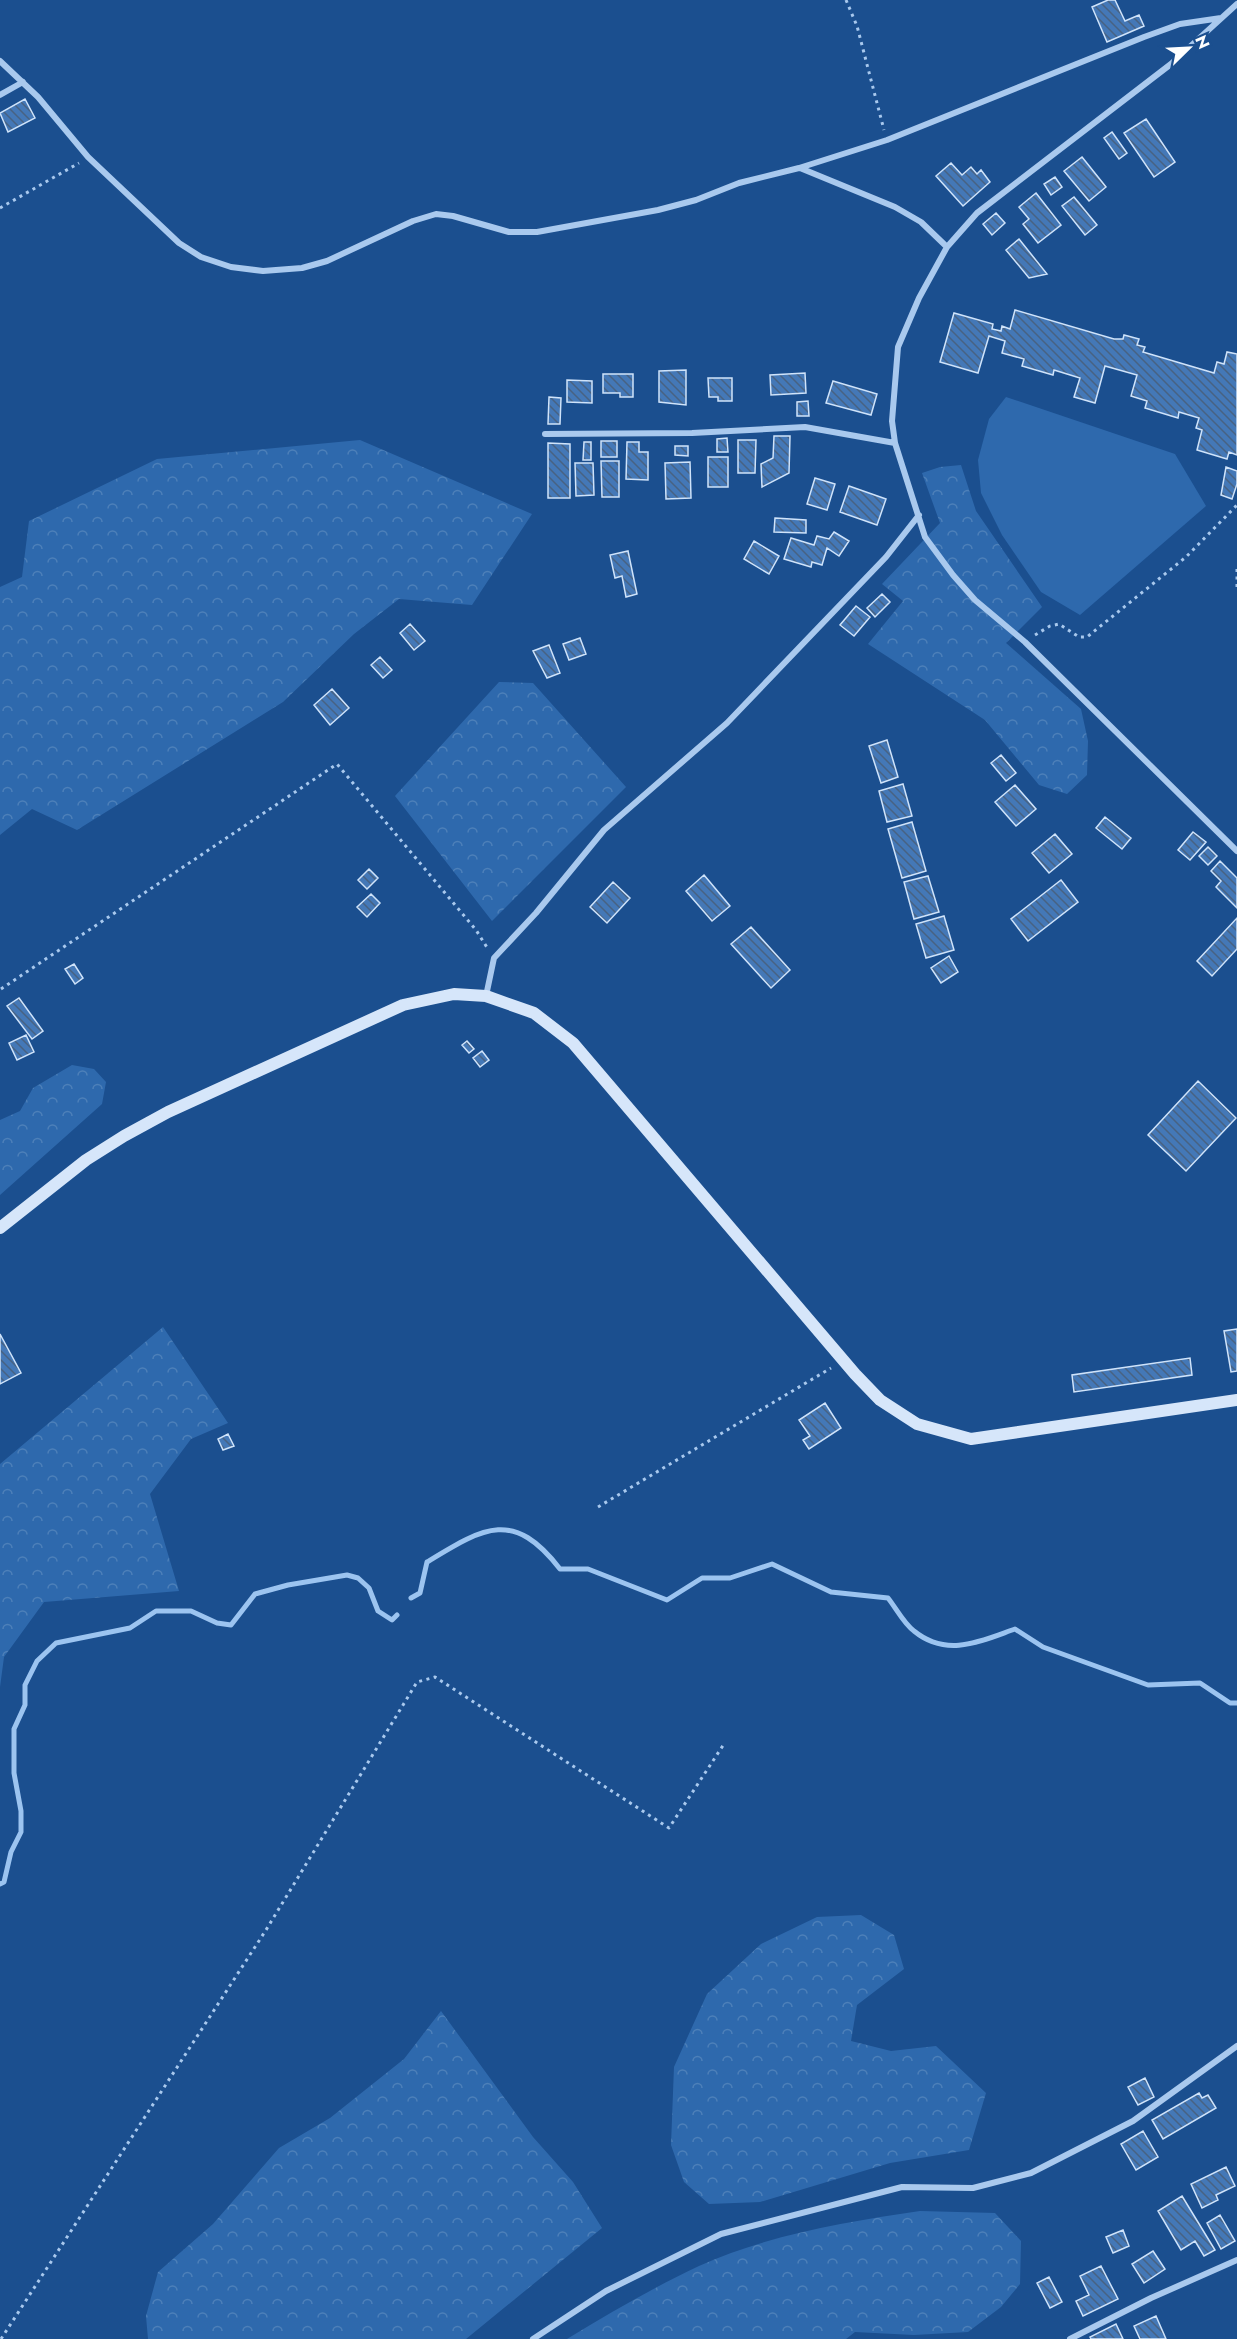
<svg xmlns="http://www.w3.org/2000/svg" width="1237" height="2339" font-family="Jost,sans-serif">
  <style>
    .green { fill: #2e69ad }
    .forest { fill: url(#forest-crowns) }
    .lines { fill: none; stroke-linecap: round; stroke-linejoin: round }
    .stream { stroke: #9cc4f0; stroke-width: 5 }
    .building { fill: url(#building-back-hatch); stroke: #cfe3fa; stroke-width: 1.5 }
    .path { stroke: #a9c9ee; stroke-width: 3; stroke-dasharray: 3 4.5; stroke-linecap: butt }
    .street { stroke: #a9c9ee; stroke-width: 6 }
    .secondary { stroke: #d6e6fa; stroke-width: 12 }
  </style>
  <defs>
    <pattern id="forest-crowns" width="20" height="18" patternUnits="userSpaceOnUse" patternTransform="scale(1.5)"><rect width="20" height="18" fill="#2e69ad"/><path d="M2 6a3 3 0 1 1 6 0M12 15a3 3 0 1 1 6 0" fill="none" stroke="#4d80b9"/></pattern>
    <pattern id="building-back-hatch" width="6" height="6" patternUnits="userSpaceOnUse" patternTransform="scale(1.5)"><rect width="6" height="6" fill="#4478b7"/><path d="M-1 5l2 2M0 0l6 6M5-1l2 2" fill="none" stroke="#486282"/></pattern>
  </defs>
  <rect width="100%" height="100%" fill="#1b4f8f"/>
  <path class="green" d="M1006 397 1175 454 1206 506 1080 615 1041 592 1002 535 981 493 978 460 989 419Z"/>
  <path class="forest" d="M360 440 532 514 472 605 399 599 354 634 283 702 77 830 32 809 0 835V587L22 577 29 521 157 459Z
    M961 465 976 511 1042 607 1006 643 1081 709 1088 741 1087 775 1067 794 1039 785 985 720 868 644 903 601 882 584 940 523 922 473 940 467Z
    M499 682 533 683 626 787 492 921 395 796Z
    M72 1065 94 1069 106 1082 102 1104 0 1195V1120L20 1111 33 1088Z
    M163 1327 228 1423 191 1439 150 1494 179 1591 44 1602 4 1657 0 1687V1464Z
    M861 1915 894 1935 904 1969 857 2005 851 2041 891 2051 936 2046 986 2093 969 2150 890 2163 760 2202 709 2204 684 2182 671 2145 674 2067 707 1994 761 1944 817 1917Z
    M441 2011 533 2137 573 2182 602 2228 466 2339H148L146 2316 158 2272 213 2224 279 2148 330 2118 404 2059Z
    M920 2211 995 2213 1021 2241 1020 2284 1001 2307 968 2332 914 2335 855 2332 846 2339H567C610 2313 654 2287 699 2266 768 2235 845 2222 920 2211Z"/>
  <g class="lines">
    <path class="stream" d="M411 1598 420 1593 427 1562C483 1528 513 1508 560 1569H588L667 1600 702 1578H730L772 1564 831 1592 888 1598C896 1608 904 1624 914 1631 947 1658 981 1641 1015 1629L1043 1647 1148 1685 1200 1683 1230 1703H1237
      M0 1884 4 1882 11 1852 21 1832V1811L14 1773V1729L25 1705V1685L37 1661 56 1643 130 1628 156 1611H191L217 1623 231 1625 255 1594 288 1585 347 1575 358 1578 369 1588 378 1611 392 1620 397 1615"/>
  </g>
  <path class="building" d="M1108 0H1115L1125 21 1139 15 1144 26 1107 42 1092 7Z
    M25 99 35 118 8 132 0 113Z
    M1146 119 1175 162 1154 177 1124 133Z
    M1112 132 1127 153 1119 159 1104 138Z
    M1082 157 1106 187 1089 201 1064 171Z
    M951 163 962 175 971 167 977 174 981 170 990 182 963 206 936 176Z
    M1055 177 1062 187 1051 195 1044 184Z
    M1036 193 1061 225 1038 243 1023 224 1029 219 1019 207Z
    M1074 197 1097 225 1085 235 1062 206Z
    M996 213 1005 223 992 235 983 224Z
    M1019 239 1047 274 1029 278 1006 250Z
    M1015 310 1114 339H1123L1124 335 1139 339 1137 345 1145 347 1143 352 1214 373 1217 362 1224 364 1227 352 1237 354V455L1229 452 1227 459 1197 450 1202 430 1196 428 1199 418 1179 412 1178 418 1145 408 1147 401 1131 396 1137 375 1105 366 1095 403 1074 397 1080 378 1054 370 1053 375 1022 366 1024 359 1002 353 1005 341 989 336 978 373 940 362 954 313 993 324 992 329 1001 331 1002 326 1010 329Z
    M686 370V405L659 402V371Z
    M805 373 806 393 771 395 770 375Z
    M603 374H633V397H620V393H603Z
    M708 378H732V401H718V397H709Z
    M567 380 592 381V403L567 402Z
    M833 381 877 394 871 415 826 403Z
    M549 397 561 398 560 424H548Z
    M808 401 809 416H797V402Z
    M774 436H790L789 473 762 487 761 464 773 458Z
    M727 438 728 452H717V439Z
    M738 440H756L755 473H738Z
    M601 441H617V457H601Z
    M584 442H591V460H583Z
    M627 442H639V452H648V480L626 479Z
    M548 443 570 444V498H548Z
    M675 446H688V456L675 455Z
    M708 457H728V487H708Z
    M601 461H619V497H602Z
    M690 462 691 498 666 499 665 463Z
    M575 463H593L594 495 576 496Z
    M1226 467 1237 471V484L1232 499 1221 495Z
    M815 478 835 484 827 510 807 504Z
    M849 486 886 499 877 525 840 512Z
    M775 518 806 520V533L774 532Z
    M834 532 849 541 839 556 827 548 822 565 812 562 811 567 784 559 791 538 814 545 817 536 829 539Z
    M754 541 779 556 769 574 744 559Z
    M628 551 637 594 626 597 622 576 615 578 610 555Z
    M882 594 890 602 875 617 867 608Z
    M856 606 870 617 854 636 840 625Z
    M410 624 425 641 414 650 400 633Z
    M580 638 586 654 569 660 563 644Z
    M549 645 560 673 547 678 533 651Z
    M380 657 392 670 383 678 371 665Z
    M332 689 349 708 330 725 314 705Z
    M887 740 898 777 881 783 869 746Z
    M1001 755 1016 773 1006 781 991 763Z
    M903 784 912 816 887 822 879 791Z
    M1015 785 1036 809 1016 826 995 802Z
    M1105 817 1131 838 1122 849 1096 828Z
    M912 822 926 871 902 878 888 829Z
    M1193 832 1206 842 1190 860 1178 850Z
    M1055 834 1072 854 1049 873 1032 853Z
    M1208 847 1217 856 1208 865 1199 856Z
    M1220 861 1237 878V908L1216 887 1221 881 1211 871Z
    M369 869 378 878 367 889 358 880Z
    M704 875 730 906 712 921 686 891Z
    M928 876 939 912 914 919 904 882Z
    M1061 880 1078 902 1028 941 1011 919Z
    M613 882 630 898 607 923 590 907Z
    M371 894 380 903 367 917 357 907Z
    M944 916 954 950 926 958 916 924Z
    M1237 918V949L1212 976 1197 961Z
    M751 927 790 970 771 988 731 944Z
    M949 956 958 972 941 983 931 968Z
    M74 964 83 978 75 984 65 969Z
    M19 998 43 1031 32 1039 7 1006Z
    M26 1035 34 1052 17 1060 9 1043Z
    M467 1041 474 1049 469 1053 462 1045Z
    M482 1051 489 1060 480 1067 473 1058Z
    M1198 1081 1236 1118 1186 1171 1148 1135Z
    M1237 1329V1371L1231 1372 1224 1331Z
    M0 1334 21 1373 0 1384Z
    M1190 1358 1192 1375 1074 1392 1072 1375Z
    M825 1403 841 1428 809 1449 803 1440 810 1436 799 1420Z
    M228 1434 234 1446 223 1450 218 1439Z
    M1145 2078 1154 2097 1138 2105 1128 2087Z
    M1199 2093 1202 2098 1208 2095 1216 2108 1163 2139 1152 2120Z
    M1143 2131 1158 2157 1136 2170 1121 2144Z
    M1226 2167 1235 2186 1216 2195 1218 2200 1202 2208 1191 2184Z
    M1182 2196 1215 2250 1204 2256 1195 2241 1181 2250 1158 2211Z
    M1220 2215 1235 2241 1221 2249 1207 2223Z
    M1123 2230 1129 2246 1113 2253 1106 2237Z
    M1153 2251 1165 2269 1144 2283 1132 2264Z
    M1101 2266 1118 2299 1083 2316 1076 2301 1089 2295 1080 2276Z
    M1049 2277 1062 2302 1050 2308 1037 2283Z
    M1156 2316 1166 2339H1140L1134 2326Z
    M1116 2324 1123 2339H1091L1090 2337Z"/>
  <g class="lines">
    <path class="path" d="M846 0 857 26 884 130
      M0 208 79 163
      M1237 569V589
      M1035 635 1050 626 1059 624 1079 637H1087L1186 557 1237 505
      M1 989 337 764 476 930 488 949
      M598 1507 831 1368
      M1 2339 266 1930 417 1682 435 1677 669 1828 724 1744"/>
    <path class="street" d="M1237 4 1171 64 977 213 947 247 919 298 898 347 892 421 895 443 925 537 953 575 975 600 1025 642 1237 851
      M0 61 38 97 88 157 179 243 201 257 231 267 263 271 302 268 327 261 413 221 436 214 453 216 509 232H537L658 210 696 200 739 183 799 168 887 140 1144 37 1180 24 1221 18
      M0 95 23 82
      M800 168 895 207 921 222 947 247
      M545 434 692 433 805 427 895 443
      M486 996 494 958 536 913 604 830 727 723 886 557 919 515
      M533 2339 606 2291 721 2234 902 2187 973 2188 1031 2173 1133 2121 1237 2046
      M1070 2339 1151 2298 1237 2260"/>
    <path class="secondary" d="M0 1228 86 1160 124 1136 168 1112 403 1005 454 994 486 996 534 1013 573 1043 855 1374 880 1400 917 1424 971 1439 1237 1400"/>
  </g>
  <g transform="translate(1189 48) rotate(66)" stroke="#1b4f8f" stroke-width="4.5" paint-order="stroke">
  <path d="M0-4.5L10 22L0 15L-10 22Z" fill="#ffffff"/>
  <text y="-9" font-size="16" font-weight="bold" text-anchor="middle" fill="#ffffff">N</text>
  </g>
</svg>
